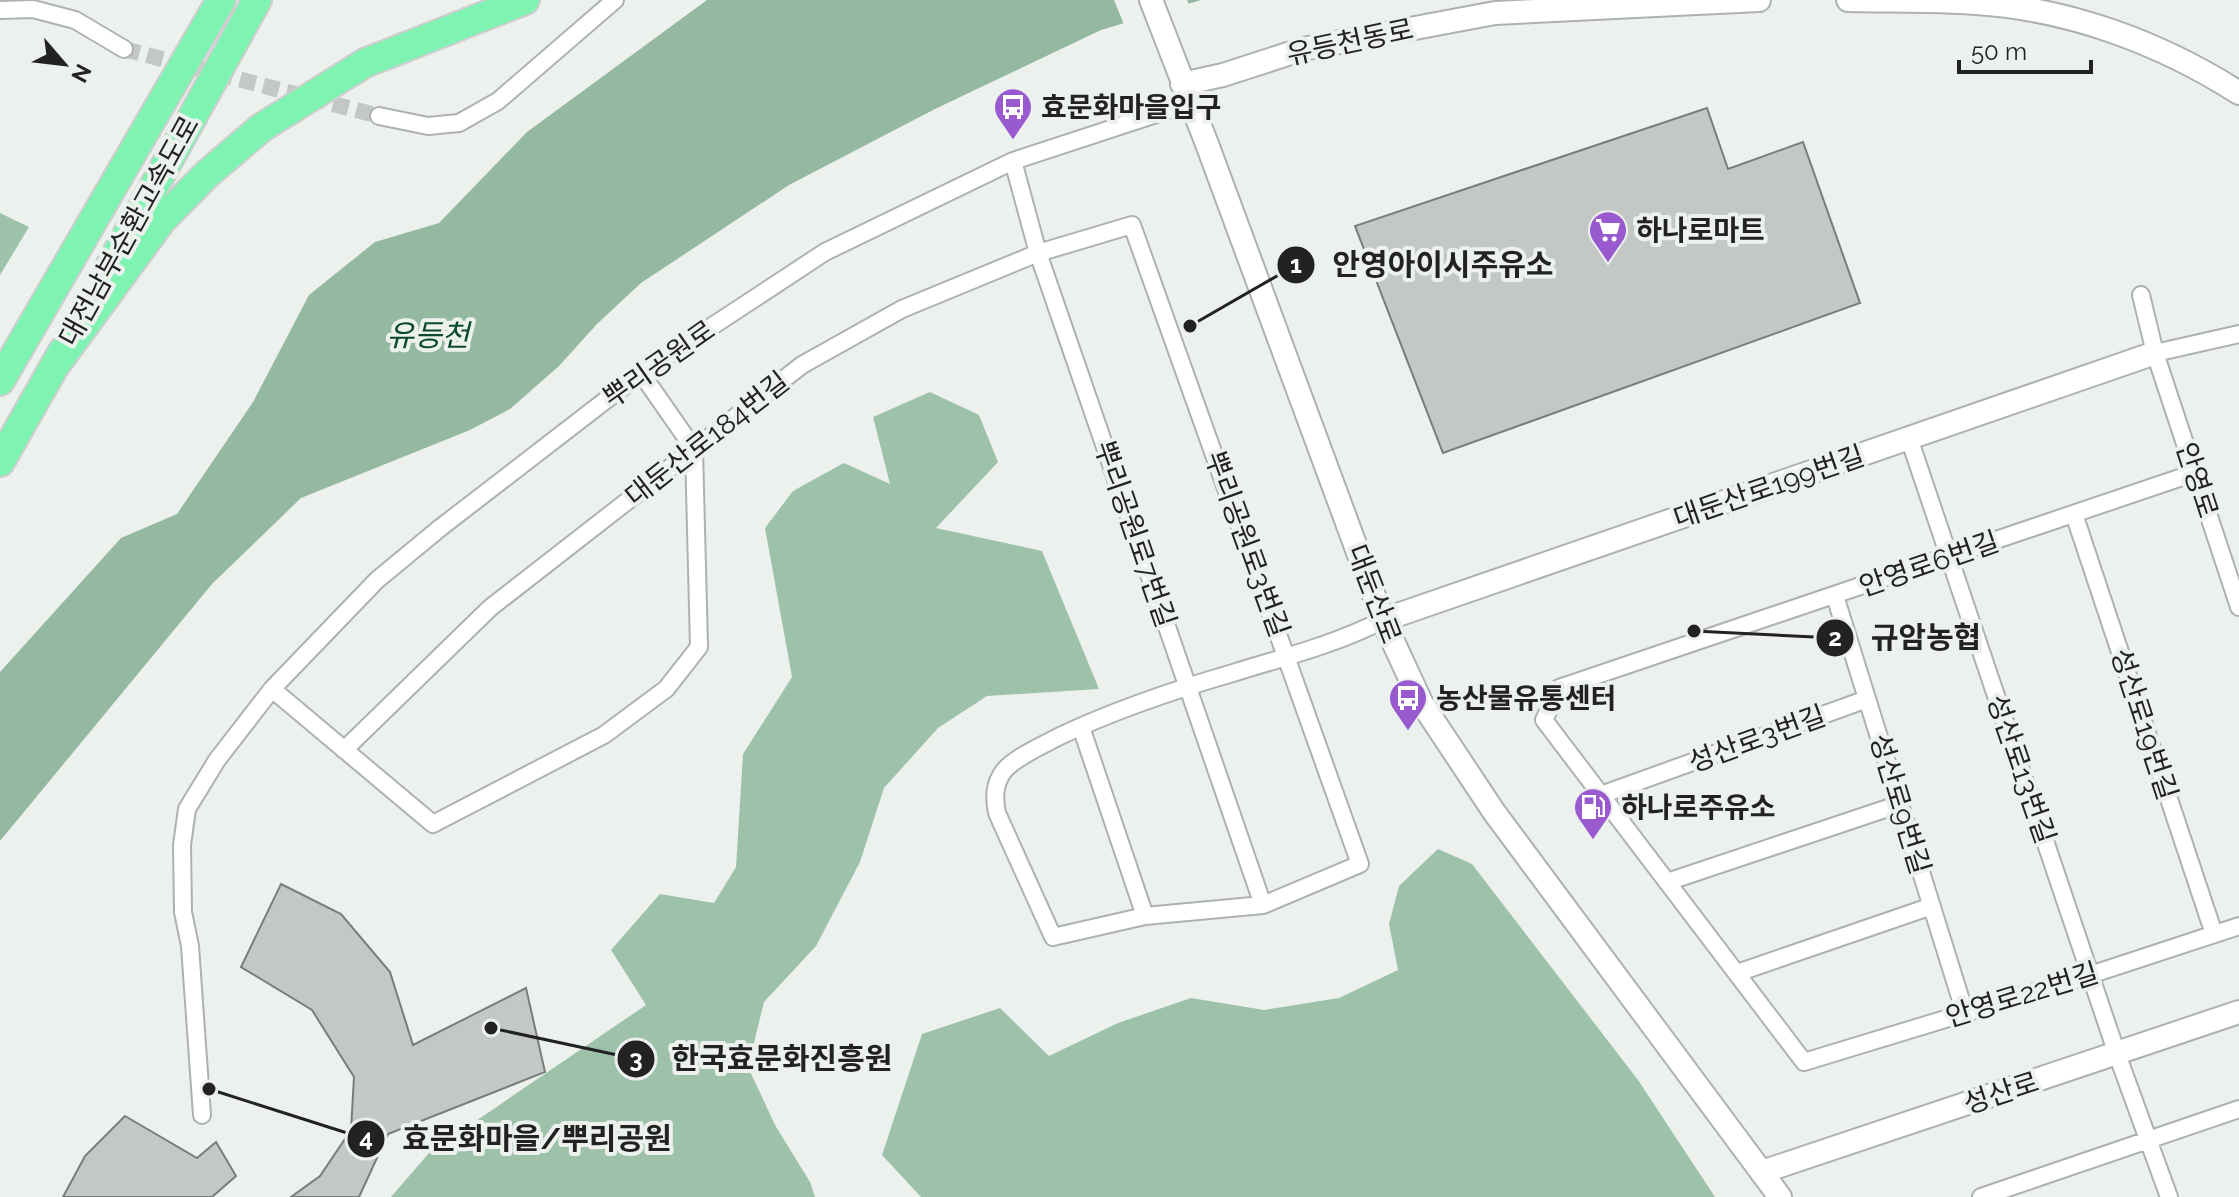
<svg xmlns="http://www.w3.org/2000/svg" width="2239" height="1197" font-family="Raleway,'Noto Sans KR',sans-serif">
  <style>
    .forest { fill: #9ec1aa }
    .water { fill: #95b8a1 }
    .pier { fill: #edf1ee }
    .building { fill: #c4c8c5; stroke: #797d7a; stroke-width: 2 }
    .lines { fill: none; stroke-linecap: round; stroke-linejoin: round }
    .street-tunnel { stroke: #c4c8c5; stroke-width: 16; stroke-dasharray: 16 8; stroke-linecap: butt }
    .street-casing { stroke: #aeb2af; stroke-width: 20 }
    .secondary-casing { stroke: #aeb2af; stroke-width: 26 }
    .highway-casing { stroke: #cecece; stroke-width: 32 }
    .street { stroke: #fff; stroke-width: 16 }
    .secondary { stroke: #fff; stroke-width: 22 }
    .highway { stroke: #7ff3b1; stroke-width: 28 }
    .labels { text-anchor: middle; dominant-baseline: central; stroke-width: 8; stroke-linejoin: round; paint-order: stroke }
    .street-label { font-size: 28px; fill: #212221; stroke: #edf1ee }
    .poi-label { font-size: 28px; font-weight: bold; fill: #212221; stroke: #edf1ee; text-anchor: start }
    .water-label { font-size: 30px; font-style: italic; fill: #0a492b; stroke: #edf1ee }
    .leader { fill: none; stroke: #212221; stroke-width: 3 }
    .callout-dot { fill: #212221; stroke: #edf1ee; stroke-width: 3 }
    .mark-label { font-size: 24px; text-anchor: middle; font-weight: bold; fill: #fff }
    .callout-label { font-size: 30px; text-anchor: middle; font-weight: bold; fill: #212221; stroke: #edf1ee; stroke-width: 8; stroke-linejoin: round; paint-order: stroke }
  </style>
  <rect width="100%" height="100%" fill="#edf1ee"/>
  <path class="forest" d="M0 213 29 227 0 275Z
    M930 392 979 415 998 462 936 528 1042 551 1099 689 987 696 938 728 884 788 860 862 816 946 764 1002 748 1067 775 1125 810 1182 815 1197H391L429 1153 646 1005 611 950 660 894 714 903 736 867 743 754 792 677 765 528 793 491 844 463 890 484 873 417Z
    M1438 849 1472 864 1638 1080 1715 1197H921L882 1155 922 1034 1000 1008 1049 1056 1118 1023 1191 998 1264 1010 1339 998 1398 970 1389 924 1399 886Z"/>
  <path class="water" d="M707 0H1201L1101 30 935 109 789 185 641 283 597 324 559 366 510 409 470 430 301 498 212 584 0 841V672L121 538 177 514 253 402 309 295 375 242 439 223 527 132Z"/>
  <path class="pier" d="M1114 0H1187L1190 7 1125 27Z"/>
  <path class="building" d="M1707 108 1728 169 1803 142 1860 303 1443 453 1355 226Z
    M281 884 341 914 390 972 413 1045 526 988 545 1072 388 1134 359 1197H291L320 1176 351 1130 354 1077 312 1010 241 967Z
    M125 1116 197 1158 216 1142 236 1176 212 1197H63L85 1156Z"/>
  <g class="lines">
    <path class="street-tunnel" d="M124 49 379 116"/>
    <g class="street-casing">
      <path id="street" d="M0 10 33 9 75 20 124 49
        M379 116 428 126 459 123 498 101 615 0
        M1013 161 1038 253 1263 905
        M2141 295 2155 353 2239 607
        M2155 353 2239 334
        M1909 438 2117 1054 2169 1197
        M2194 473 1559 688 1544 720 1804 1062 2090 975 2239 926
        M2074 514 2214 934
        M1835 596 1965 1013
        M272 689 433 824 604 735 666 689 699 647 694 449 641 373
        M1081 727 1145 916
        M344 750 490 608 802 365 902 309 1038 253 1132 225 1360 864 1263 905 1145 916 1053 937 997 813C994 798 994 785 1003 772 1013 758 1045 744 1060 736 1115 710 1174 690 1233 673 1284 657 1334 645 1383 620
        M1601 795 1867 699
        M1667 882 1900 804
        M1737 973 1932 906
        M202 1115 190 946 183 912 182 845 187 809 217 760 272 689 377 580 440 528 641 373 825 252 1013 161 1190 103
        M1981 1197 2239 1109"/>
    </g>
    <g class="secondary-casing">
      <path id="secondary" d="M1151 0 1207 144 1383 620 1421 702 1494 812 1780 1197
        M1848 0C1891 1 1934 0 1976 3 2069 9 2161 43 2239 93
        M1182 84 1223 75 1303 49 1495 13 1759 0
        M1383 620 2155 353
        M1762 1172 2239 1012"/>
    </g>
    <g class="highway-casing">
      <path id="highway" d="M110 266 257 0
        M54 367 161 221 206 175 261 128 365 63 525 0
        M0 381 221 0
        M0 462 63 351"/>
    </g>
    <use href="#street" class="street"/>
    <use href="#secondary" class="secondary"/>
    <use href="#highway" class="highway"/>
  </g>
  <defs>
    <g id="bus-pin" transform="scale(2)"><path d="M0 17L-7.5 6A9.5 9.5 0 1 1 7.5 6Z" fill="#9959cf" stroke="#edf1ee"/><path d="M-5-6H5V4H4V6H2V4H-2V6H-4V4H-5ZM-3.5-4V0h7V-4ZM-3.5 1.2v1.5H-2V1.2ZM2 1.2v1.5H3.5V1.2Z" fill="#fff"/></g>
    <g id="supermarket-pin" transform="scale(2)"><path d="M0 17L-7.5 6A9.5 9.5 0 1 1 7.5 6Z" fill="#9959cf" stroke="#edf1ee"/><path d="M-6-5.5h2.5l.6 2H6L4.5 2H-2.5L-4.4-4H-6ZM-1.5 3.2a1.3 1.3 0 1 0 .1 0ZM3 3.2a1.3 1.3 0 1 0 .1 0Z" fill="#fff"/></g>
    <g id="fuel-pin" transform="scale(2)"><path d="M0 17L-7.5 6A9.5 9.5 0 1 1 7.5 6Z" fill="#9959cf" stroke="#edf1ee"/><path d="M-5.5-6h7V0h2V4h1.3V-2.5L3-4.5l.8-.8L6-3V5H2.5V1h-1V6h-7ZM-4.2-4.7v3.2H.2V-4.7Z" fill="#fff"/></g>
  </defs>
  <g fill-rule="evenodd">
    <use href="#bus-pin" x="1013" y="107"/>
    <use href="#supermarket-pin" x="1608" y="230"/>
    <use href="#bus-pin" x="1408" y="698"/>
    <use href="#fuel-pin" x="1593" y="807"/>
  </g>
  <g class="labels">
    <g class="street-label">
      <text transform="translate(1350 42) rotate(-12)">유등천동로</text>
      <text transform="translate(129 231) rotate(-61)">대전남부순환고속도로</text>
      <text transform="translate(659 364) rotate(-35)">뿌리공원로</text>
      <text transform="translate(707 439) rotate(-38)">대둔산로184번길</text>
      <text transform="translate(2197 480) rotate(72)">안영로</text>
      <text transform="translate(1769 487) rotate(-19)">대둔산로199번길</text>
      <text transform="translate(1135 534) rotate(71)">뿌리공원로7번길</text>
      <text transform="translate(1247 544) rotate(70)">뿌리공원로3번길</text>
      <text transform="translate(1929 564) rotate(-19)">안영로6번길</text>
      <text transform="translate(1374 594) rotate(69)">대둔산로</text>
      <text transform="translate(2144 724) rotate(72)">성산로19번길</text>
      <text transform="translate(1757 739) rotate(-20)">성산로3번길</text>
      <text transform="translate(2021 769) rotate(71)">성산로13번길</text>
      <text transform="translate(1900 804) rotate(73)">성산로9번길</text>
      <text transform="translate(2022 995) rotate(-17)">안영로22번길</text>
      <text transform="translate(2001 1093) rotate(-18)">성산로</text>
    </g>
    <g class="poi-label">
      <text x="1041" y="107">효문화마을입구</text>
      <text x="1636" y="230">하나로마트</text>
      <text x="1436" y="698">농산물유통센터</text>
      <text x="1621" y="807">하나로주유소</text>
    </g>
    <g class="water-label">
      <text x="428" y="335">유등천</text>
    </g>
  </g>
  <path class="leader" d="M1190 326L1296 265M1694 631L1835 638M491 1028L636 1059M209 1089L366 1139"/>
  <g class="callout-dot">
    <circle cx="1190" cy="326" r="8"/>
    <circle cx="1694" cy="631" r="8"/>
    <circle cx="491" cy="1028" r="8"/>
    <circle cx="209" cy="1089" r="8"/>
    <circle cx="1296" cy="265" r="20"/>
    <circle cx="1835" cy="638" r="20"/>
    <circle cx="636" cy="1059" r="20"/>
    <circle cx="366" cy="1139" r="20"/>
  </g>
  <g class="mark-label">
    <text x="1296" y="273">1</text>
    <text x="1835" y="646">2</text>
    <text x="636" y="1067">3</text>
    <text x="366" y="1147">4</text>
  </g>
  <g class="callout-label">
    <text x="1443" y="275">안영아이시주유소</text>
    <text x="1926" y="648">규암농협</text>
    <text x="782" y="1069">한국효문화진흥원</text>
    <text x="537" y="1149">효문화마을/뿌리공원</text>
  </g>
  <g transform="translate(64 64) rotate(118)" stroke="#edf1ee" stroke-width="6" paint-order="stroke">
  <path d="M0-6L14 30L0 20L-14 30Z" fill="#212221"/>
  <text y="-12" font-size="22" font-weight="bold" text-anchor="middle" fill="#212221">N</text>
  </g>
  <path d="M1959 60v12h132v-12" fill="none" stroke="#212221" stroke-width="4"/>
  <text x="1971" y="60" font-size="24" fill="#212221" stroke="#edf1ee" stroke-width="6" paint-order="stroke">50 m</text>
</svg>
